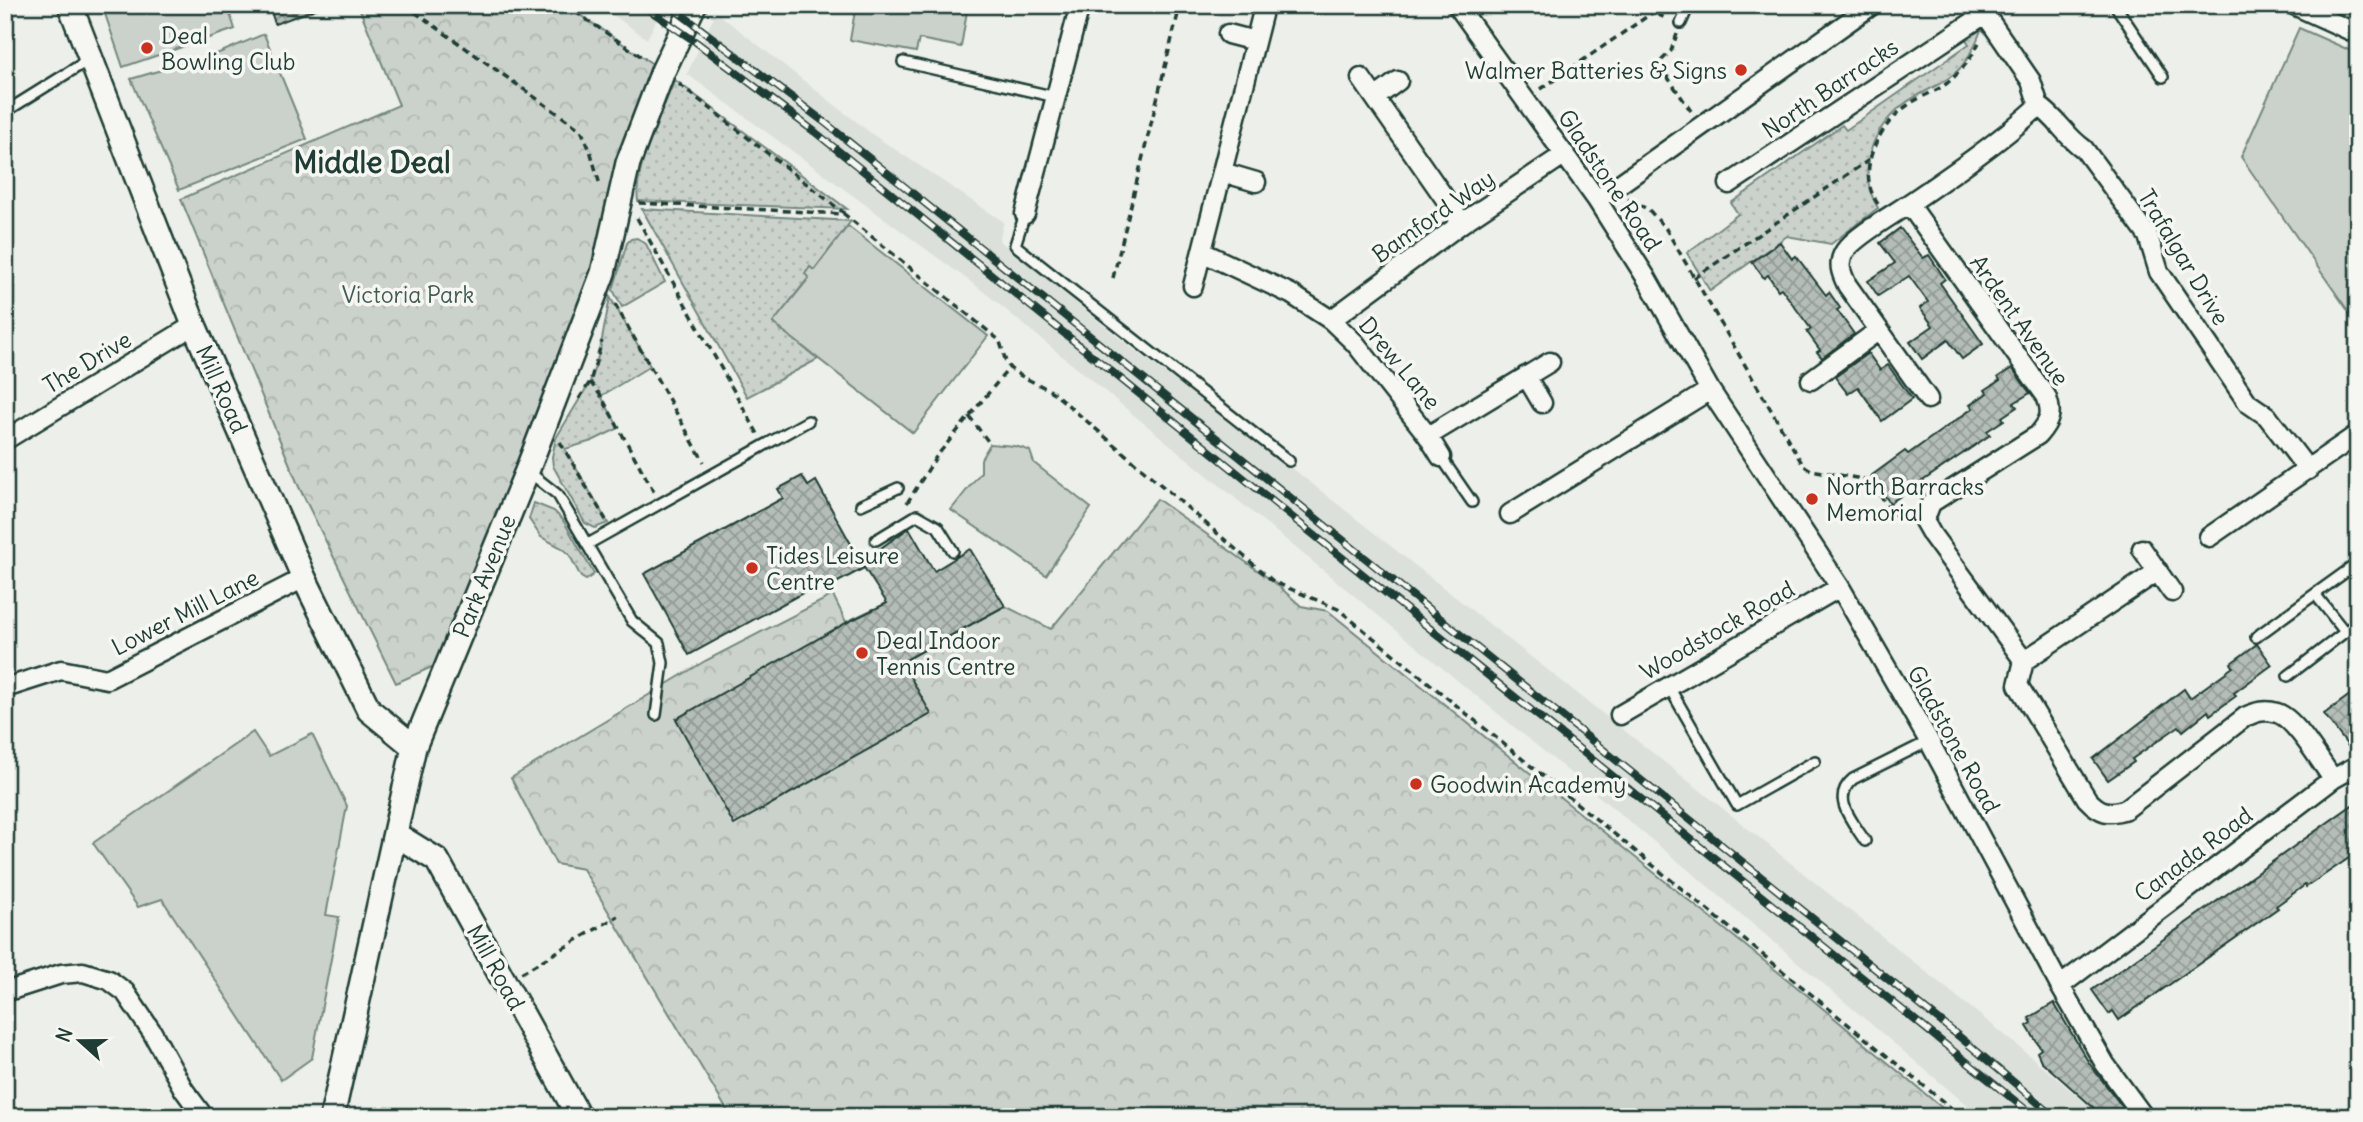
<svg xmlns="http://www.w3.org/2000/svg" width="2363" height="1122" font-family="Delius,sans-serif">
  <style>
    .built { fill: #dce0db }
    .grass { fill: url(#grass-dots); stroke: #758880; stroke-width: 2 }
    .park { fill: url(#park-crowns); stroke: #758880; stroke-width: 2 }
    .garden { fill: #cbd2cc; stroke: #758880; stroke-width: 2 }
    .building { fill: url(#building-cross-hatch); stroke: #1f3d34; stroke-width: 2 }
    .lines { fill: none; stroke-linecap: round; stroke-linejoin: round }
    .service-casing { stroke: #1f3d34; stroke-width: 14 }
    .minor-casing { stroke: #1f3d34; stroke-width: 23 }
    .tertiary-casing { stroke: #1f3d34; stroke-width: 28 }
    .path { stroke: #1f3d34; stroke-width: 3.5; stroke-dasharray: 7 5; stroke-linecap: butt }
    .service { stroke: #f6f6f2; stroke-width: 9 }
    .minor { stroke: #f6f6f2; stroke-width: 18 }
    .tertiary { stroke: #f6f6f2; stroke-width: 23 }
    .rail-casing { stroke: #1f3d34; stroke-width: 8 }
    .rail { stroke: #f6f6f2; stroke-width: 5; stroke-dasharray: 16; stroke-linecap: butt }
    .poi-dot { fill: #c8321e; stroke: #f6f6f2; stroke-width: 2.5 }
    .labels { text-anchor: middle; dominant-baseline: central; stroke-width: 7; stroke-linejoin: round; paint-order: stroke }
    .poi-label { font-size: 23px; fill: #1f3d34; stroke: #f6f6f2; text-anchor: start }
    .street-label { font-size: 23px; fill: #1f3d34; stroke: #f6f6f2 }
    .park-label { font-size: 23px; fill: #415b52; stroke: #f6f6f2 }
    .district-label { font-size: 30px; font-weight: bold; fill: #1f3d34; stroke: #f6f6f2 }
  </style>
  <defs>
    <pattern id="grass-dots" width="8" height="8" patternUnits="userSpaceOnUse" patternTransform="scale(1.75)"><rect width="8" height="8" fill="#cbd2cc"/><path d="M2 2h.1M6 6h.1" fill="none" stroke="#aeb5b0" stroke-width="1.8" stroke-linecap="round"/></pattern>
    <pattern id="park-crowns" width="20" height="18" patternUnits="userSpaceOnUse" patternTransform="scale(1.75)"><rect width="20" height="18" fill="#cbd2cc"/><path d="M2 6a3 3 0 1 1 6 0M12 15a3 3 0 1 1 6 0" fill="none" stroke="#aeb5b0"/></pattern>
    <pattern id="building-cross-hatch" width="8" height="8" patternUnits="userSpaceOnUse" patternTransform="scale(1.75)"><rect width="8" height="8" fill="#b4bdb8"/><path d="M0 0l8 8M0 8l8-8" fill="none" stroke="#929b96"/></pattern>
  </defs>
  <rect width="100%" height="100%" fill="#edefea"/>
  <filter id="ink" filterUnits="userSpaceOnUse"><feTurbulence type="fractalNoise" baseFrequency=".0143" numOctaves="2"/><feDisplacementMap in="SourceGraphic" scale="14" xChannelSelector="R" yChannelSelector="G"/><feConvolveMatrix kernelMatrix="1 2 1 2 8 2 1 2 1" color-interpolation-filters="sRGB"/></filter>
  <g filter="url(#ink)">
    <path class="built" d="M599 5H664L647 39Z
      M716 12 872 134 1004 222 999 240 1128 345 1297 472 1706 795 2016 1044 2102 1117H1981L1697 877 979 288 687 74Z"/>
    <path class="grass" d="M1978 26 1982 28C1977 41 1971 55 1962 66 1946 85 1923 90 1904 104 1871 130 1856 171 1878 208L1831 244 1787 236 1710 291 1687 253 1738 214 1731 203 1842 125 1846 130 1969 44 1962 33Z
      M675 80 847 209 638 201C633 172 663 108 675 80Z
      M642 209 851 221 814 270 810 267 805 274 809 277 773 323 818 359 747 397Z
      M637 238 646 244 665 282 622 307 613 290 627 243 631 239Z
      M610 297 650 366 601 396 619 428 592 441 565 449 608 523 595 528 585 523 553 466 552 457 556 438 590 382 600 350Z
      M534 503 554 511 563 520 594 574 586 580 581 577 569 554 562 548 541 537 529 519Z"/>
    <path class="park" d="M358 5H565L663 71 603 273 450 659 396 683 299 487 181 199 399 105Z
      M1157 499 1274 582 1301 606 1328 611 1808 996 1953 1117H731L583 869 556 864 511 778 705 661 833 595 846 622 873 609 902 662 1005 606 1051 629Z"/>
    <path class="garden" d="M102 5H227L235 29 123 67Z
      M856 5H968L961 47 919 39 916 52 850 40Z
      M2299 28 2358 54V325L2241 157Z
      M264 34 307 139 179 190 131 79 219 53Z
      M848 226 988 336 913 433 773 323 809 278 805 274 810 267 814 270Z
      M990 444C1007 446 1013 444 1030 451L1034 463 1091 508 1046 575 951 510 981 472V459Z
      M253 732 269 756 312 734 347 806 326 915 339 917 312 1058 281 1080 162 899 138 907 93 843Z"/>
    <path class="building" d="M269 5H321V7L275 24Z
      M1900 228 1923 258 1929 255 1945 279 1940 283 1983 344 1962 359 1948 340 1922 359 1910 342 1933 326 1920 308 1928 302 1909 276 1878 296 1868 281 1895 263 1880 243Z
      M1780 242 1792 259 1796 256 1826 295 1829 292 1840 308 1837 310 1854 334 1822 358 1817 352 1820 350 1807 332 1811 329 1781 288 1778 290 1768 275 1764 278 1752 262Z
      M1868 353 1880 370 1888 365 1912 399 1882 421 1858 387 1848 394 1835 377Z
      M2012 368 2030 393 2014 403 2017 407 2002 417 2004 420 1987 431 1990 435 1890 503 1871 476 1905 451 1908 454 1973 408 1970 405 1987 393 1985 390 2000 380 1998 377Z
      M802 476 808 486 816 481 861 562 909 528 934 571 970 549 1005 606 902 662 931 714 734 825 676 719 846 623 887 603 861 563 864 568 823 590 819 584 689 655 644 574 783 498 778 489Z
      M2257 644 2272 665 2234 693 2236 696 2210 715 2208 711 2183 731 2179 726 2132 759 2134 762 2108 780 2093 759 2184 689 2190 698 2233 667 2231 663Z
      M2358 689V754H2354L2324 714Z
      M2358 801V852L2306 887 2305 885 2276 906 2278 908 2119 1020 2113 1011 2109 1014 2092 990Z
      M2054 1003 2089 1063 2130 1117H2104L2041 1061 2037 1052 2041 1049 2027 1026 2032 1023 2029 1018Z"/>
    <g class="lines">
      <g class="service-casing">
        <path id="service" d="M2115 5 2163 77
          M1681 23 1689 5
          M903 62 1056 97
          M5 112 90 59
          M1025 214 1015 245 1289 461
          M1441 457 1472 502
          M529 472 558 495 632 621 659 643 663 663 656 715
          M861 505 898 488
          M876 540 917 515 938 527 953 551
          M588 544 808 421
          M2345 632 2315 594 2358 563
          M2256 637 2315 594
          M2288 676 2358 622
          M1669 687 1737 805 1815 761
          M1865 841C1853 822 1830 798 1853 779L1929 741
          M2355 1002 2358 1001"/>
      </g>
      <g class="minor-casing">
        <path id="minor" d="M1457 5 1597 200 1647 279 1710 390 1840 587 1929 741 2060 986 2105 1064 2144 1117
          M2294 5 2358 34
          M1228 34 1255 41
          M1361 78 1462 223
          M1375 98 1398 81
          M2039 106C2059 120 2064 135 2084 149L2148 236 2159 272 2248 403 2267 416 2308 470
          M1222 172 1256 182
          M1729 184 1985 14 1989 5
          M1597 200 1872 5
          M1909 204 2046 396C2053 413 2050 421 2038 435L1931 503 1924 521 1932 535 2024 661 2018 685 2087 799C2100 813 2109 815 2126 809L2245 717C2256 712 2265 709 2277 713 2295 718 2321 763 2333 779
          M1025 214 1080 5
          M1202 252 1291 294 1331 320 1355 343 1428 436 1441 457
          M1193 286 1262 15
          M1331 320 1462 223 1565 154
          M1526 376 1542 403
          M1811 380 1879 330
          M1928 399 1847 285C1841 273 1837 263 1845 251 1855 236 1894 214 1910 203 1954 173 1999 142 2039 106L2031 81 1985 14
          M1428 436 1550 362
          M5 440 194 325
          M1510 514 1710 390
          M2209 537 2358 434
          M2142 549 2172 592
          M2024 661 2158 571
          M5 688 61 670 107 679 304 578
          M1620 715 1840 587
          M2060 986 2333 779 2358 765
          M5 992 61 974 83 972 109 980 125 992 152 1032 184 1090 204 1117"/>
      </g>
      <g class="tertiary-casing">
        <path id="tertiary" d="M70 5 194 325 304 578 369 710 414 747
          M395 834 437 860 579 1117
          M332 1117 414 747 527 471 603 273 628 163 663 71 694 5"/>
      </g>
      <path class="path" d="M405 5 581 130 590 150 600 185
        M565 5 645 59
        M1635 5 1668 19
        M1677 34 1671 51 1662 60V69L1691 111
        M679 84 844 213
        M1541 89 1652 13
        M1628 199 1649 210 1666 229 1803 465 1811 470 1868 480 1895 515 1908 518
        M639 203 844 214 999 340C1003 348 1004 361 1009 367 1015 375 1044 386 1054 393L1274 582 1338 609 1962 1117
        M1878 204C1854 171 1879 125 1908 105 1920 96 1934 93 1946 84 1960 73 1972 58 1979 42
        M637 218 758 434
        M1113 278 1178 14 1118 5
        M1694 278 1869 160
        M615 304 704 462
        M590 382 601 396 654 492
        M579 399 590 382 602 341
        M969 416 990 444
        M560 442 606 520
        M907 503 936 457 1009 368
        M521 973 618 916"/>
      <use href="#service" class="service"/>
      <use href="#minor" class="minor"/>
      <use href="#tertiary" class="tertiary"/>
      <g class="rail-casing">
        <path id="rail" d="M642 5 696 42 815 132 2035 1117
          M669 5 823 121 1961 1038 2055 1117"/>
      </g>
      <use href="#rail" class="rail"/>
    </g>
  </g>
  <g class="poi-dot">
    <circle cx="147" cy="48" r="7"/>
    <circle cx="1741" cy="70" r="7"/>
    <circle cx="1812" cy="499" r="7"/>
    <circle cx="752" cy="568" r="7"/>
    <circle cx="862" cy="653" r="7"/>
    <circle cx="1416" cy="784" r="7"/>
  </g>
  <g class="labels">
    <g class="poi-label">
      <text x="161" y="35">Deal<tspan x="161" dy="26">Bowling Club</tspan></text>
      <text x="1727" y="70" text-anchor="end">Walmer Batteries &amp; Signs</text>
      <text x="1826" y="486">North Barracks<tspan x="1826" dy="26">Memorial</tspan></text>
      <text x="766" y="555">Tides Leisure<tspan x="766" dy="26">Centre</tspan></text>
      <text x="876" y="640">Deal Indoor<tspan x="876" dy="26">Tennis Centre</tspan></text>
      <text x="1430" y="784">Goodwin Academy</text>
    </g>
    <g class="street-label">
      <text transform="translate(1830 88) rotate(-34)">North Barracks</text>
      <text transform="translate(1610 180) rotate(56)">Gladstone Road</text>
      <text transform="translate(1433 216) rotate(-35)">Bamford Way</text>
      <text transform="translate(2184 257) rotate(59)">Trafalgar Drive</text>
      <text transform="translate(2020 320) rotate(55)">Ardent Avenue</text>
      <text transform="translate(87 362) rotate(-31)">The Drive</text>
      <text transform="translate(1400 363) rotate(50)">Drew Lane</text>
      <text transform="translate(222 389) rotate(66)">Mill Road</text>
      <text transform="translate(484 576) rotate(-68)">Park Avenue</text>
      <text transform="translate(185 612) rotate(-27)">Lower Mill Lane</text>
      <text transform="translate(1717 630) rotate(-30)">Woodstock Road</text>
      <text transform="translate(1954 739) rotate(61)">Gladstone Road</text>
      <text transform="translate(2193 854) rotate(-37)">Canada Road</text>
      <text transform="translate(496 967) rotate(61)">Mill Road</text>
    </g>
    <g class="park-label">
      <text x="408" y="294">Victoria Park</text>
    </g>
    <g class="district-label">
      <text x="372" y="162">Middle Deal</text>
    </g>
  </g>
  <rect width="2363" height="1122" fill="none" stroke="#f6f6f2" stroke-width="28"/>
  <rect x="14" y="14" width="2335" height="1094" fill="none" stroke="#1f3d34" stroke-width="2.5" filter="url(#ink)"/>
  <g transform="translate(80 1041) rotate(291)" stroke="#f6f6f2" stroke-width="5" paint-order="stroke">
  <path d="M0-5L12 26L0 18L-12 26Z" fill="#1f3d34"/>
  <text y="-10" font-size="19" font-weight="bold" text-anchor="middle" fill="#1f3d34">N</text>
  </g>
</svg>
